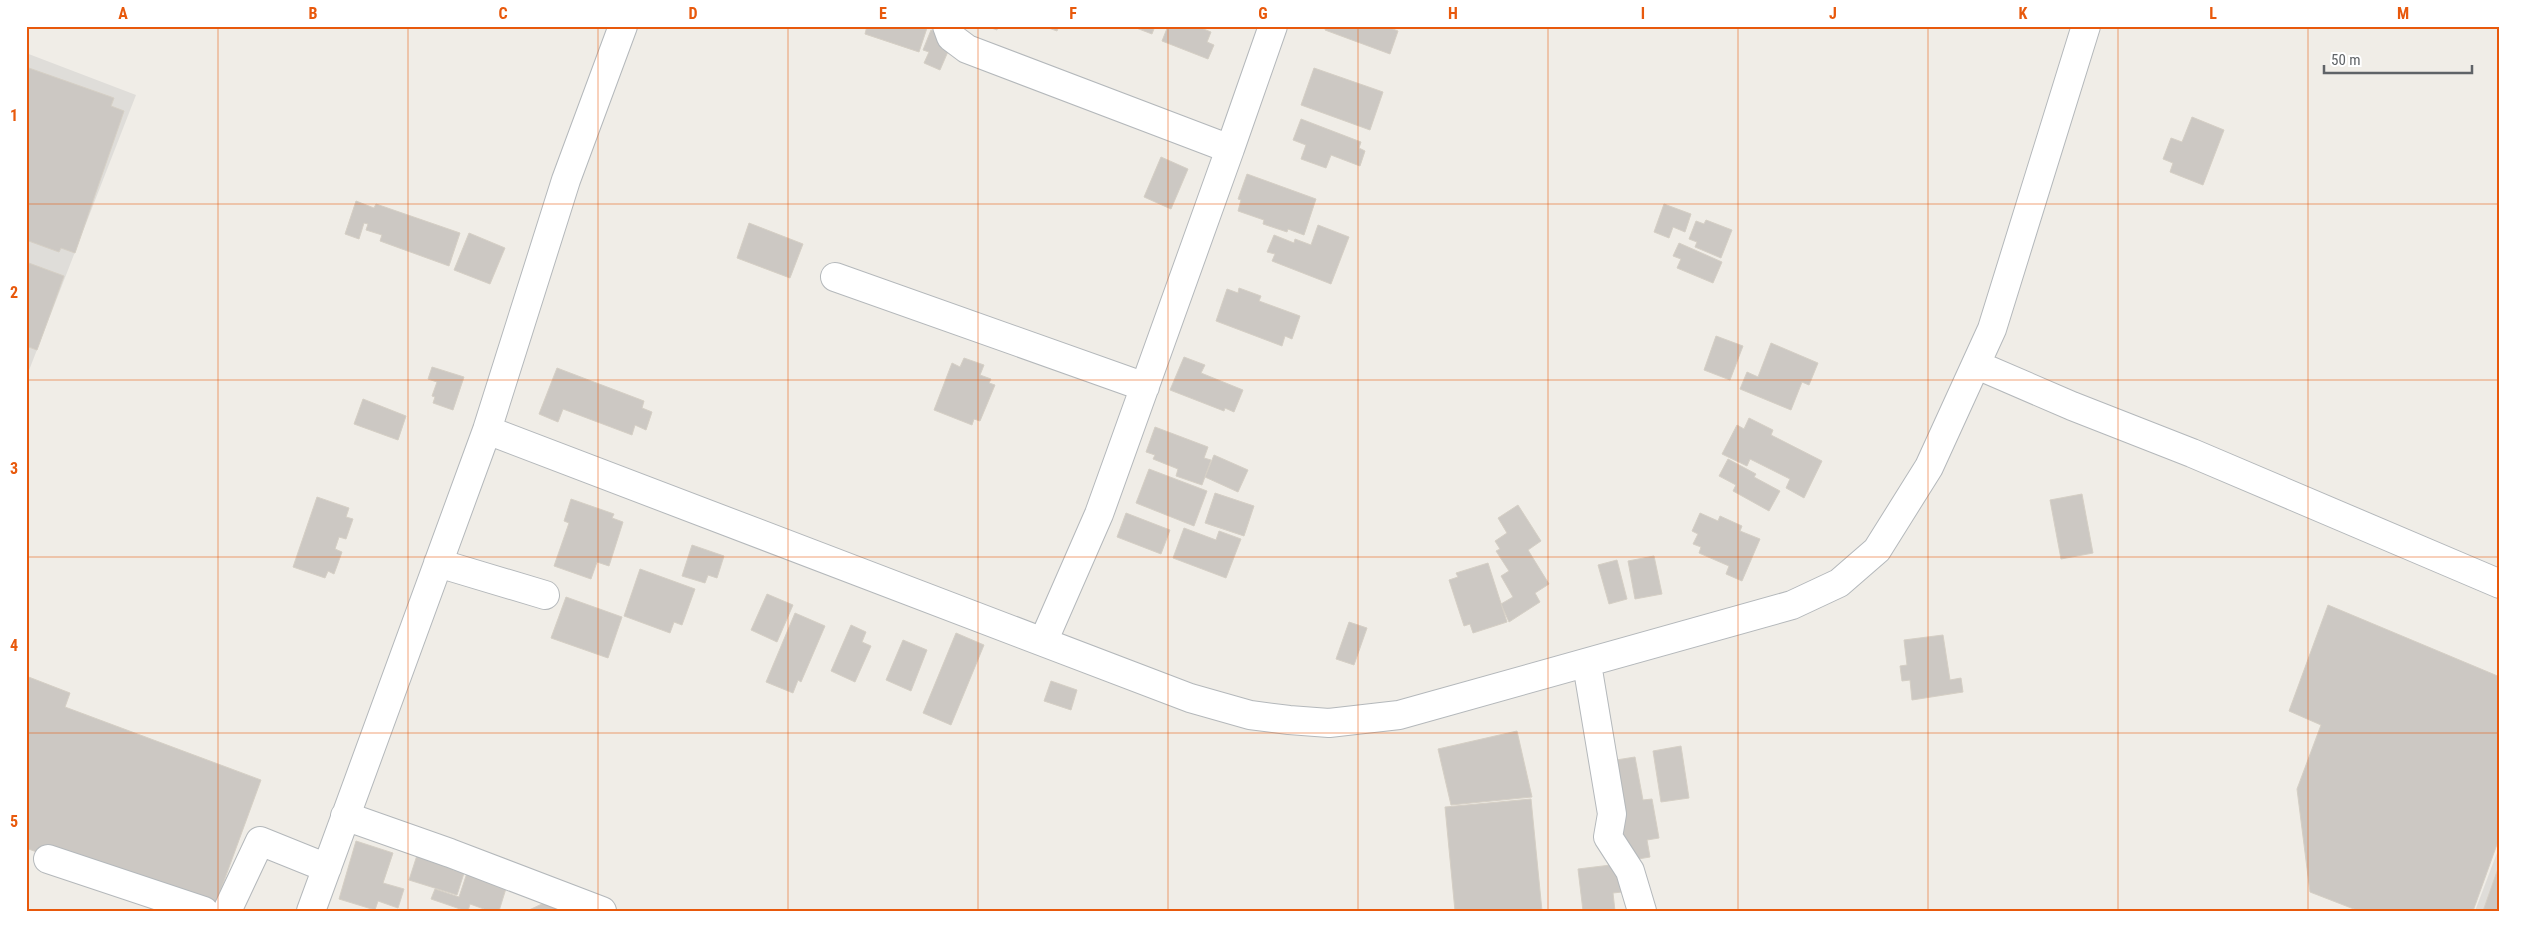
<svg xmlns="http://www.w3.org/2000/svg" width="2526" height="937" font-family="'Roboto Condensed',sans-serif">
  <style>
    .industrial { fill: #dfddd9 }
    .building { fill: #ccc8c3; stroke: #d5cfc5 }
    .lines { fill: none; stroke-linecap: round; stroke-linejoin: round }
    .minor-casing { stroke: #b4b8bb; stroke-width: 30 }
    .minor { stroke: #fff; stroke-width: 28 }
    .grid { fill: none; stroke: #e8590c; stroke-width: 1; stroke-opacity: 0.55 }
    .neatline { fill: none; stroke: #e8590c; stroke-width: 2 }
    .grid-label { font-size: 16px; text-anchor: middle; font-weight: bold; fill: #e8590c }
  </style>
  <rect width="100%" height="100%" fill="#f0ede7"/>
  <path class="industrial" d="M26 53 136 95 26 378Z
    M2500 845V911H2475Z"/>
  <path class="building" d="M867 26H920L927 28 919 52 865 34Z
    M986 26H998L997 30Z
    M1043 26H1059L1057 31Z
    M1131 26H1155L1152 34Z
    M1168 26H1196L1211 32 1207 42 1214 45 1208 59 1162 41Z
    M1326 26H1385L1398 31 1390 54 1325 30Z
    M931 30 953 40 940 70 924 63 929 52 923 50Z
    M26 67 114 98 111 106 124 111 75 253 61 248 59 252 26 240Z
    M1314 68 1383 92 1370 130 1301 105Z
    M2192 117 2224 130 2203 185 2170 172 2173 163 2163 159 2171 138 2182 142Z
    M1301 119 1361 142 1359 148 1365 151 1360 166 1331 155 1326 168 1301 159 1306 145 1293 140Z
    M1161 157 1188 169 1171 209 1144 197Z
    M1247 174 1316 199 1304 235 1288 229 1287 232 1263 224 1264 220 1238 211 1241 200 1238 199Z
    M356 201 374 208 376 204 460 233 449 266 380 241 382 235 366 230 368 224 364 223 359 239 345 234Z
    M1664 204 1691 214 1685 232 1673 227 1669 238 1654 232Z
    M1706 220 1732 230 1721 258 1695 247 1697 242 1689 239 1696 221 1704 224Z
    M749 223 803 244 790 278 737 258Z
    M1318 225 1349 237 1331 284 1272 261 1275 254 1267 252 1274 235 1294 243 1295 239 1311 245Z
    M469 233 505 248 490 284 454 270Z
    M1679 243 1722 262 1713 283 1677 268 1681 259 1673 256Z
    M26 262 64 276 37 350 26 346Z
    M1239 288 1261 296 1259 301 1300 316 1292 339 1285 336 1282 346 1216 321 1227 289 1238 293Z
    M1716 336 1743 346 1730 380 1704 370Z
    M1771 343 1818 363 1809 385 1802 382 1791 410 1740 389 1747 372 1758 377Z
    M1184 357 1205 365 1201 373 1243 390 1234 412 1225 408 1224 411 1170 390Z
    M964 358 984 365 980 375 991 379 989 383 995 385 980 421 974 419 972 425 934 410 952 363 960 367Z
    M432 367 464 377 453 410 433 403 435 397 432 396 437 382 428 379Z
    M557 368 644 401 642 408 652 412 646 430 635 425 632 435 563 409 558 422 539 414Z
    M363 399 406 416 398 440 354 424Z
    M1749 418 1773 430 1771 435 1822 461 1804 498 1786 488 1790 479 1750 459 1747 466 1722 454 1737 425 1744 429Z
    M1155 427 1208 447 1204 458 1211 460 1202 485 1176 476 1178 469 1153 459 1155 455 1146 452Z
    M1214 455 1248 470 1238 492 1205 477Z
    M1728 459 1756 474 1754 477 1780 491 1769 511 1733 491 1736 485 1719 476Z
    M1149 469 1207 491 1194 526 1136 503Z
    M1215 493 1254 506 1244 536 1205 523Z
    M2082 494 2093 553 2061 559 2050 500Z
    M317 497 349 508 346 517 353 519 346 539 339 537 335 549 342 552 334 574 328 571 325 578 293 567Z
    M571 499 614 514 612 518 623 522 609 566 597 562 591 579 554 566 569 523 564 521Z
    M1518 505 1541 541 1528 550 1549 584 1535 593 1540 602 1509 622 1501 604 1513 597 1501 576 1509 571 1496 551 1500 549 1495 541 1507 533 1498 518Z
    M1126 513 1170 530 1161 554 1117 537Z
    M1700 513 1718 521 1720 516 1742 526 1740 531 1760 539 1742 581 1726 574 1729 566 1699 553 1701 547 1693 544 1698 534 1692 531Z
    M1184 528 1216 540 1219 531 1241 539 1226 578 1173 558Z
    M692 545 724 556 717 578 708 575 705 583 682 576Z
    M1654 556 1662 594 1635 599 1628 561Z
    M1617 560 1627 599 1609 604 1598 565Z
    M1488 563 1507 622 1473 633 1470 624 1464 626 1449 580 1458 577 1456 573Z
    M640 569 695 589 682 625 674 622 670 633 624 616Z
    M767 594 793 605 777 642 751 630Z
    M566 597 622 617 608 658 551 638Z
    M2328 605 2500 677V836L2473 911H2359L2310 892 2297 789 2321 725 2289 711Z
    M795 613 825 626 801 682 798 680 793 693 766 682Z
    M1349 622 1367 628 1354 665 1336 659Z
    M851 625 866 632 862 642 871 646 855 682 831 671Z
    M956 633 984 645 951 725 923 713Z
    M1943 635 1950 680 1961 678 1963 692 1912 700 1910 680 1902 681 1900 666 1907 665 1904 640Z
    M903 640 927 650 911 691 886 680Z
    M26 676 70 693 65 707 261 780 213 911H195L26 848Z
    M1051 681 1077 690 1071 710 1044 701Z
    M1517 731 1532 797 1451 805 1438 749Z
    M1681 746 1689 798 1661 802 1653 751Z
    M1635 757 1643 800 1652 799 1659 838 1647 840 1650 857 1632 860 1629 843 1619 845 1610 761Z
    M1531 799 1542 911H1455L1445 807Z
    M356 841 393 853 383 883 404 889 398 908 378 901 375 910 339 899Z
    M420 846 457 859 453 870 464 873 457 895 409 880Z
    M2500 863V911H2483Z
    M1619 864 1622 892 1613 893 1615 911H1583L1578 869Z
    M467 873 508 882 499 911H484V909L470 904 468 911H466L431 899 435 889 459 897Z
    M544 903 565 911H527Z"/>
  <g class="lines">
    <g class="minor-casing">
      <path id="minor" d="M947 26 951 37 967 49 1230 149 1099 514 1043 642
        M1230 149 1273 26
        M835 277 1145 387
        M1977 365 2072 406 2192 453 2500 584
        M487 430 1190 698 1250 715 1289 720 1329 723 1399 715 1792 605 1839 583 1877 550 1929 467 1992 329 2086 26
        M438 563 545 595
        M1587 664 1612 814 1608 837 1630 871 1642 911
        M345 816 450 853 602 911
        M48 859 204 911
        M227 911 260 841 327 868
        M311 911 487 430 566 180 623 26"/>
    </g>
    <use href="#minor" class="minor"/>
  </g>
  <path class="grid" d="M218 26V911M408 26V911M598 26V911M788 26V911M978 26V911M1168 26V911M1358 26V911M1548 26V911M1738 26V911M1928 26V911M2118 26V911M2308 26V911M26 204H2500M26 380H2500M26 557H2500M26 733H2500"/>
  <rect width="2526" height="937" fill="none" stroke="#ffffff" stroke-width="55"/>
  <path d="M2324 65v8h148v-8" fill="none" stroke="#5f6367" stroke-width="2.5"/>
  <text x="2331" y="65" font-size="15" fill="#5f6367" stroke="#ffffff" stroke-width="4" paint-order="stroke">50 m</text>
  <rect x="28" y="28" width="2470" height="882" class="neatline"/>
  <g class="grid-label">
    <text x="123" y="19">A</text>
    <text x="313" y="19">B</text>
    <text x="503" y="19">C</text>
    <text x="693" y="19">D</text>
    <text x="883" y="19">E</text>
    <text x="1073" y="19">F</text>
    <text x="1263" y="19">G</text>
    <text x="1453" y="19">H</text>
    <text x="1643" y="19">I</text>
    <text x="1833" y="19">J</text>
    <text x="2023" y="19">K</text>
    <text x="2213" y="19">L</text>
    <text x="2403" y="19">M</text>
    <text x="14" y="121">1</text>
    <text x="14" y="298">2</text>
    <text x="14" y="474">3</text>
    <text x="14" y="651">4</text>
    <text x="14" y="827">5</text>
  </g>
</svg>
